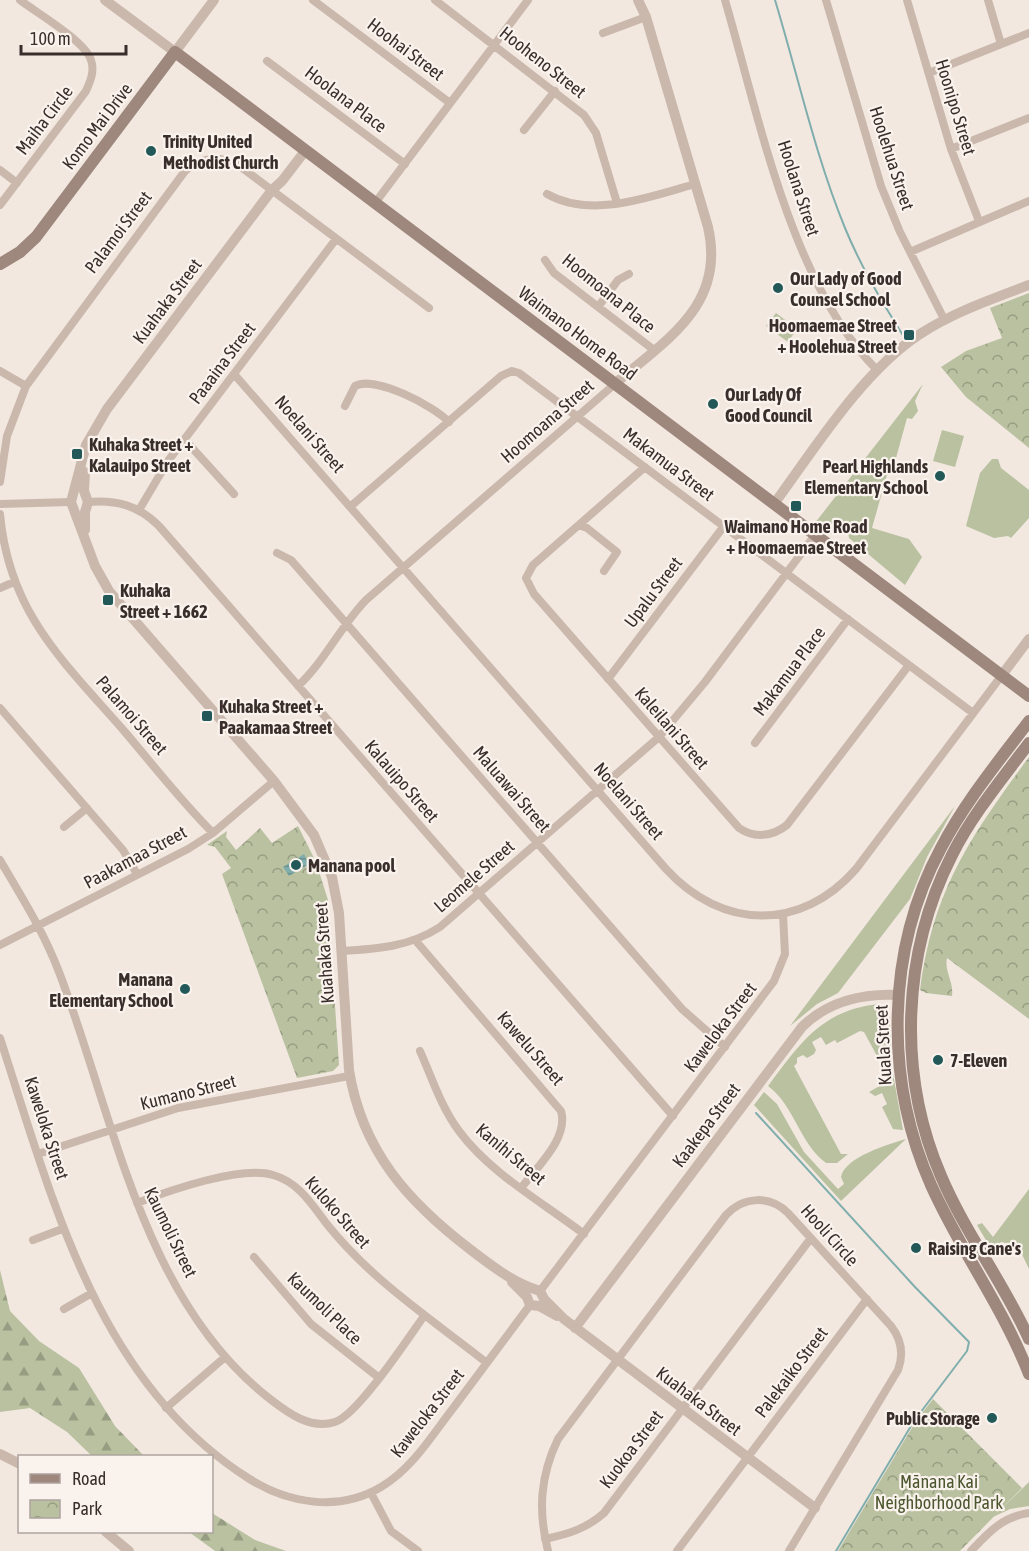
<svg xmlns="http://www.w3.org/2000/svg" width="1029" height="1551" font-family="'Asap Condensed',sans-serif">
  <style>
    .grass { fill: #b9c1a0 }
    .forest { fill: url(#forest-firs) }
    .park { fill: url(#park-crowns) }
    .water { fill: url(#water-rules) }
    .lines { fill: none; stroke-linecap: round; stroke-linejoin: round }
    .stream { stroke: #80aead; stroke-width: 2 }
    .minor { stroke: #cab8ac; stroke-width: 8 }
    .tertiary { stroke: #cab8ac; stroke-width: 10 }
    .secondary { stroke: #9e877d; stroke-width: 12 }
    .poi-dot { fill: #225958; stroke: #faf3ed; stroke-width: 2 }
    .labels { text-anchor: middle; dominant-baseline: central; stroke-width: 4.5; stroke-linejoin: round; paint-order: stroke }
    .street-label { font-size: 18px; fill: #392e2b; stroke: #faf3ed }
    .poi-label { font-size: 18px; font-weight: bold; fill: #392e2b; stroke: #faf3ed; text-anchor: start }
    .park-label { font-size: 18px; fill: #4b562f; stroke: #faf3ed }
  </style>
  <defs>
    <pattern id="forest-firs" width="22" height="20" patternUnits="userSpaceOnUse" patternTransform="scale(1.5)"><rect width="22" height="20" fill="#b9c1a0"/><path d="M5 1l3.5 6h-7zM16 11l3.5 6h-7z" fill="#979d83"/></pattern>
    <pattern id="park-crowns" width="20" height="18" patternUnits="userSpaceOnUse" patternTransform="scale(1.5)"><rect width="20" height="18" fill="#b9c1a0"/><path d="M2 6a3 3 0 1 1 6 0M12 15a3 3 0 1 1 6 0" fill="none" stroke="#979d83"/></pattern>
    <pattern id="water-rules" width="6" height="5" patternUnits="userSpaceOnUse" patternTransform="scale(1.5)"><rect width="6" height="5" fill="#80aead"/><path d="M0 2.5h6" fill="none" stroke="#6a8e8d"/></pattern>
  </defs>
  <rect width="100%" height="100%" fill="#f2e8e0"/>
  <path class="grass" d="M776 313 797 329 788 342 766 326Z
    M923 384 915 401 918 411 912 419 907 418 896 458 892 457 872 528 909 539 922 557 905 585 849 538 848 531 830 534 815 523Z
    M942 430 964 436 955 467 933 461Z
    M992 459H998L1001 468 1029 490V518L1011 538 1008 536 994 538 966 526 980 473Z
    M955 806 927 857 910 899 838 993 817 1004 790 1026Z
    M880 1004 889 1010 892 1068 903 1130 893 1129 882 1107 887 1104 882 1093 875 1096 869 1092 890 1080 864 1032 860 1031 837 1043 835 1040 826 1045 821 1037 812 1042 816 1050 814 1054 807 1058 803 1055 797 1058V1063L794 1066 841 1154H848L837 1163H826C799 1143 795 1106 768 1086 800 1043 823 1009 880 1004Z
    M764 1092 777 1104 804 1152 838 1189 844 1184 841 1177C845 1157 889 1144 906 1139L841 1201 754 1105Z
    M1029 1189V1269L1019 1248 1013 1250 1009 1244 1002 1242 990 1247 977 1225 982 1223 993 1237Z
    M1029 1482V1506L1010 1509 993 1517Z"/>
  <path class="forest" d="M0 1270 10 1311 39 1341 79 1368 115 1426 144 1456H92L67 1432 30 1408 0 1412Z
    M212 1513 255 1540 286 1551H215L189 1532H212Z"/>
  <path class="park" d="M1029 293V448L966 397 941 367 966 351 1002 338 990 308Z
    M1029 757V1019L947 958C944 971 954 982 952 996L926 993 920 990C933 889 971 836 1029 757Z
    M298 826 316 862 328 900 339 1065 333 1071 297 1078 222 874 231 868 215 847 207 845 227 831 226 837 236 850 260 828 272 843Z
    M933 1399 1022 1488 960 1551H838L916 1421Z"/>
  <path class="water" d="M304 854 309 864 289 876 283 867Z"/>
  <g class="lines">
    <path class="stream" d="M775 0C798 76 815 155 845 228 861 267 882 302 904 337
      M756 1113 915 1287 969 1342 967 1351 914 1421 836 1551"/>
    <path class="minor" d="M313 0 450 103
      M435 0 584 115 596 133 617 203
      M725 0C759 116 791 284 877 370
      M826 0 881 186 900 232 944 319
      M907 0 951 149 979 221
      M988 0 1001 44
      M603 33 646 17
      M267 61 405 164
      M929 73 1029 33
      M524 130 555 91
      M951 149 1029 118
      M0 170 17 183
      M547 194C591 219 650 197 695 184
      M375 203 528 0
      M0 205 86 91C90 82 95 71 91 60 85 41 37 13 20 0
      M910 252 1029 201
      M545 260 554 273 654 350
      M598 307 618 280 629 274
      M0 371 26 386
      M234 374 666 869C722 930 801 932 856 869L1002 675
      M345 406 355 386C375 375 434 406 449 422
      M185 440 234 494
      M645 467 533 565 526 578 534 594 739 828C755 839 773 836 787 825L909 665
      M0 482 7 436 26 386 185 171C202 156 222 155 241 167L429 308
      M88 502C117 500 138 505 159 526L673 1116
      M0 504 71 502
      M351 506 501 376 512 371 519 373 973 713
      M139 510 168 461 336 239
      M0 514C9 613 63 661 125 732 154 766 181 801 213 833
      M579 525 587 528 617 552 604 571
      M277 553 291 560 682 1009 725 1047
      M0 588 14 582
      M608 679 724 526
      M298 686C325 661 340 627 366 600L616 383
      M0 708 123 850 137 874
      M755 743 848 619
      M64 827 87 808
      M0 860C21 896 44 932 59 972 114 1115 141 1299 270 1399 288 1413 311 1430 335 1422 357 1416 409 1337 424 1316
      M416 941 561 1111C569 1138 537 1167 522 1187
      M0 945 188 849 213 833 274 781
      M341 951C377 949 409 947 440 927L659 737 705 682 815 535
      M0 1038C52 1198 97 1382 248 1478 288 1504 339 1512 381 1487 413 1468 432 1435 454 1407 479 1373 505 1339 530 1305
      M420 1051C432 1078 441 1107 459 1131 490 1173 542 1202 584 1234
      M38 1154 178 1108 349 1076
      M137 1203C168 1191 241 1165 273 1175 298 1182 311 1203 326 1223 371 1280 430 1318 487 1363
      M33 1240 62 1229
      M254 1257 311 1324 378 1377
      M540 1291 774 981 785 954 783 914
      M64 1309 92 1293
      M166 1408 224 1358
      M371 1493 391 1531 418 1551
      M545 1539C568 1534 586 1529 604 1513L811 1238
      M548 1551C538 1511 540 1476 558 1439L726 1215C744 1196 770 1195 788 1213L891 1326C901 1339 904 1354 898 1370L789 1551
      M677 1551 867 1299
      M971 1551C989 1532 1002 1517 1029 1513"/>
    <path class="tertiary" d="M105 0 175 52 214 0
      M305 151 282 181 272 190 107 409 86 445 71 502 95 566 109 591 274 781 314 835 332 877 339 913 349 1070C362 1151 408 1202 471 1250 495 1268 512 1282 540 1291L544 1299 564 1319 815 1508
      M616 383C667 339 726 305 708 227L646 17 638 0
      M85 472 84 491 88 502 85 512V530
      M774 504C815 448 863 371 920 334 954 312 992 299 1029 285
      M1002 675 1029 639
      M512 1282 527 1297 530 1305 539 1306 557 1316
      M575 1328 802 1027C828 1001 864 993 899 995
      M0 1454 20 1464
      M106 1532 129 1551"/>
    <path class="secondary" d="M0 264 20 252 36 237 175 52 1029 696
      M1029 721C998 762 965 802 941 848 886 950 884 1079 931 1185 960 1250 1003 1307 1029 1374
      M1029 743C1002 779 972 815 952 855 902 953 897 1074 941 1176 965 1233 1004 1283 1029 1339"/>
  </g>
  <g class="poi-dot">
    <circle cx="151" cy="151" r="6"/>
    <circle cx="778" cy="288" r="6"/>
    <rect x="903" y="329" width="12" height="12" rx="3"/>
    <circle cx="713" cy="404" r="6"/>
    <rect x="71" y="448" width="12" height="12" rx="3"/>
    <circle cx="940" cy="476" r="6"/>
    <rect x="790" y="500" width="12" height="12" rx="3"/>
    <rect x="102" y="594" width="12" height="12" rx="3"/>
    <rect x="201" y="710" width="12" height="12" rx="3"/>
    <circle cx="296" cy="865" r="6"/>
    <circle cx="185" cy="989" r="6"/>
    <circle cx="938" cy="1060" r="6"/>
    <circle cx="916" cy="1248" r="6"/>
    <circle cx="992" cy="1418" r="6"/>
  </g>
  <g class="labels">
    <g class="street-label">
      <text transform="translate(406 49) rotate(37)">Hoohai Street</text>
      <text transform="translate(543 62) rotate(38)">Hooheno Street</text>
      <text transform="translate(346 99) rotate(37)">Hoolana Place</text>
      <text transform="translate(956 107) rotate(73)">Hoonipo Street</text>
      <text transform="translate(44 120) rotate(-53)">Maiha Circle</text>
      <text transform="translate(97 126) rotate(-53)">Komo Mai Drive</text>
      <text transform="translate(892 158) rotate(72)">Hoolehua Street</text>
      <text transform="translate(799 188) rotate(72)">Hoolana Street</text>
      <text transform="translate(118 232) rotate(-53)">Palamoi Street</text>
      <text transform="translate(609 293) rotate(39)">Hoomoana Place</text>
      <text transform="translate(167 301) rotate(-53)">Kuahaka Street</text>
      <text transform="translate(578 333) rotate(37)">Waimano Home Road</text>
      <text transform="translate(222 363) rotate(-53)">Paaaina Street</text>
      <text transform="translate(547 421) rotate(-41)">Hoomoana Street</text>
      <text transform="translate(310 434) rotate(49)">Noelani Street</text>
      <text transform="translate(669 464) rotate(37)">Makamua Street</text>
      <text transform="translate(653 592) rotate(-53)">Upalu Street</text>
      <text transform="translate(789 671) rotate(-53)">Makamua Place</text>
      <text transform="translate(132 715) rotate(49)">Palamoi Street</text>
      <text transform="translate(672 728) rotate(49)">Kaleilani Street</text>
      <text transform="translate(402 781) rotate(49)">Kalauipo Street</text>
      <text transform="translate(512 789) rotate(49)">Maluawai Street</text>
      <text transform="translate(629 801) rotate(49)">Noelani Street</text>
      <text transform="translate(135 857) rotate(-28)">Paakamaa Street</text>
      <text transform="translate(474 876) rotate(-41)">Leomele Street</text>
      <text transform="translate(324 953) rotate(-94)">Kuahaka Street</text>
      <text transform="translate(720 1027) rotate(-53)">Kaweloka Street</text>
      <text transform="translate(883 1045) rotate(-93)">Kuala Street</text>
      <text transform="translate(531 1048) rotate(49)">Kawelu Street</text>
      <text transform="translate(188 1092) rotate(-14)">Kumano Street</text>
      <text transform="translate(706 1125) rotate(-53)">Kaakepa Street</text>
      <text transform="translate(47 1128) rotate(72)">Kaweloka Street</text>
      <text transform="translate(511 1154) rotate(40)">Kanihi Street</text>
      <text transform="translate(338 1212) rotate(49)">Kuloko Street</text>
      <text transform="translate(171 1232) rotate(64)">Kaumoli Street</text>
      <text transform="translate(830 1235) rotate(48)">Hooli Circle</text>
      <text transform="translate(325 1308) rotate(44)">Kaumoli Place</text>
      <text transform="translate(791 1372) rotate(-53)">Palekaiko Street</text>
      <text transform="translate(699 1401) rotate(37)">Kuahaka Street</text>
      <text transform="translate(427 1413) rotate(-52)">Kaweloka Street</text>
      <text transform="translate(631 1449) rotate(-53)">Kuokoa Street</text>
    </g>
    <g class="poi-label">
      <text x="163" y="141">Trinity United<tspan x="163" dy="21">Methodist Church</tspan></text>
      <text x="790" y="278">Our Lady of Good<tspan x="790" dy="21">Counsel School</tspan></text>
      <text x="897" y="325" text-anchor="end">Hoomaemae Street<tspan x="897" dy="21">+ Hoolehua Street</tspan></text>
      <text x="725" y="394">Our Lady Of<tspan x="725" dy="21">Good Council</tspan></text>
      <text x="89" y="444">Kuhaka Street +<tspan x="89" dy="21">Kalauipo Street</tspan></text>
      <text x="928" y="466" text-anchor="end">Pearl Highlands<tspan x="928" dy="21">Elementary School</tspan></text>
      <text x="796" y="526" text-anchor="middle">Waimano Home Road<tspan x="796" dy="21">+ Hoomaemae Street</tspan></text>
      <text x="120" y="590">Kuhaka<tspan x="120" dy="21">Street + 1662</tspan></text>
      <text x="219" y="706">Kuhaka Street +<tspan x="219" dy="21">Paakamaa Street</tspan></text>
      <text x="308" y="865">Manana pool</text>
      <text x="173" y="979" text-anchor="end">Manana<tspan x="173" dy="21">Elementary School</tspan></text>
      <text x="950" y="1060">7-Eleven</text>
      <text x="928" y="1248">Raising Cane's</text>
      <text x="980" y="1418" text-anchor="end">Public Storage</text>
    </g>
    <g class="park-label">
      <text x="939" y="1481">Mānana Kai<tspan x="939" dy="21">Neighborhood Park</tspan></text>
    </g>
  </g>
  <rect x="18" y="1455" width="195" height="78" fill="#faf3ed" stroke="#ada49f" stroke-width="1.5"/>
  <rect x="30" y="1474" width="30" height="9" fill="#9e877d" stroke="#ada49f" stroke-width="1.5"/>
  <text x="72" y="1485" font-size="18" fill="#392e2b">Road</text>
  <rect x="30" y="1500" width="30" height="18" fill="url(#park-crowns)" stroke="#ada49f" stroke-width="1.5"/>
  <text x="72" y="1515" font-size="18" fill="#392e2b">Park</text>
  <path d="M21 45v9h105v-9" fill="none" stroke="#392e2b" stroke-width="3"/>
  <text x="30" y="45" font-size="18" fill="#392e2b" stroke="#faf3ed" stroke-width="4.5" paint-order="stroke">100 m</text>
</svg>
